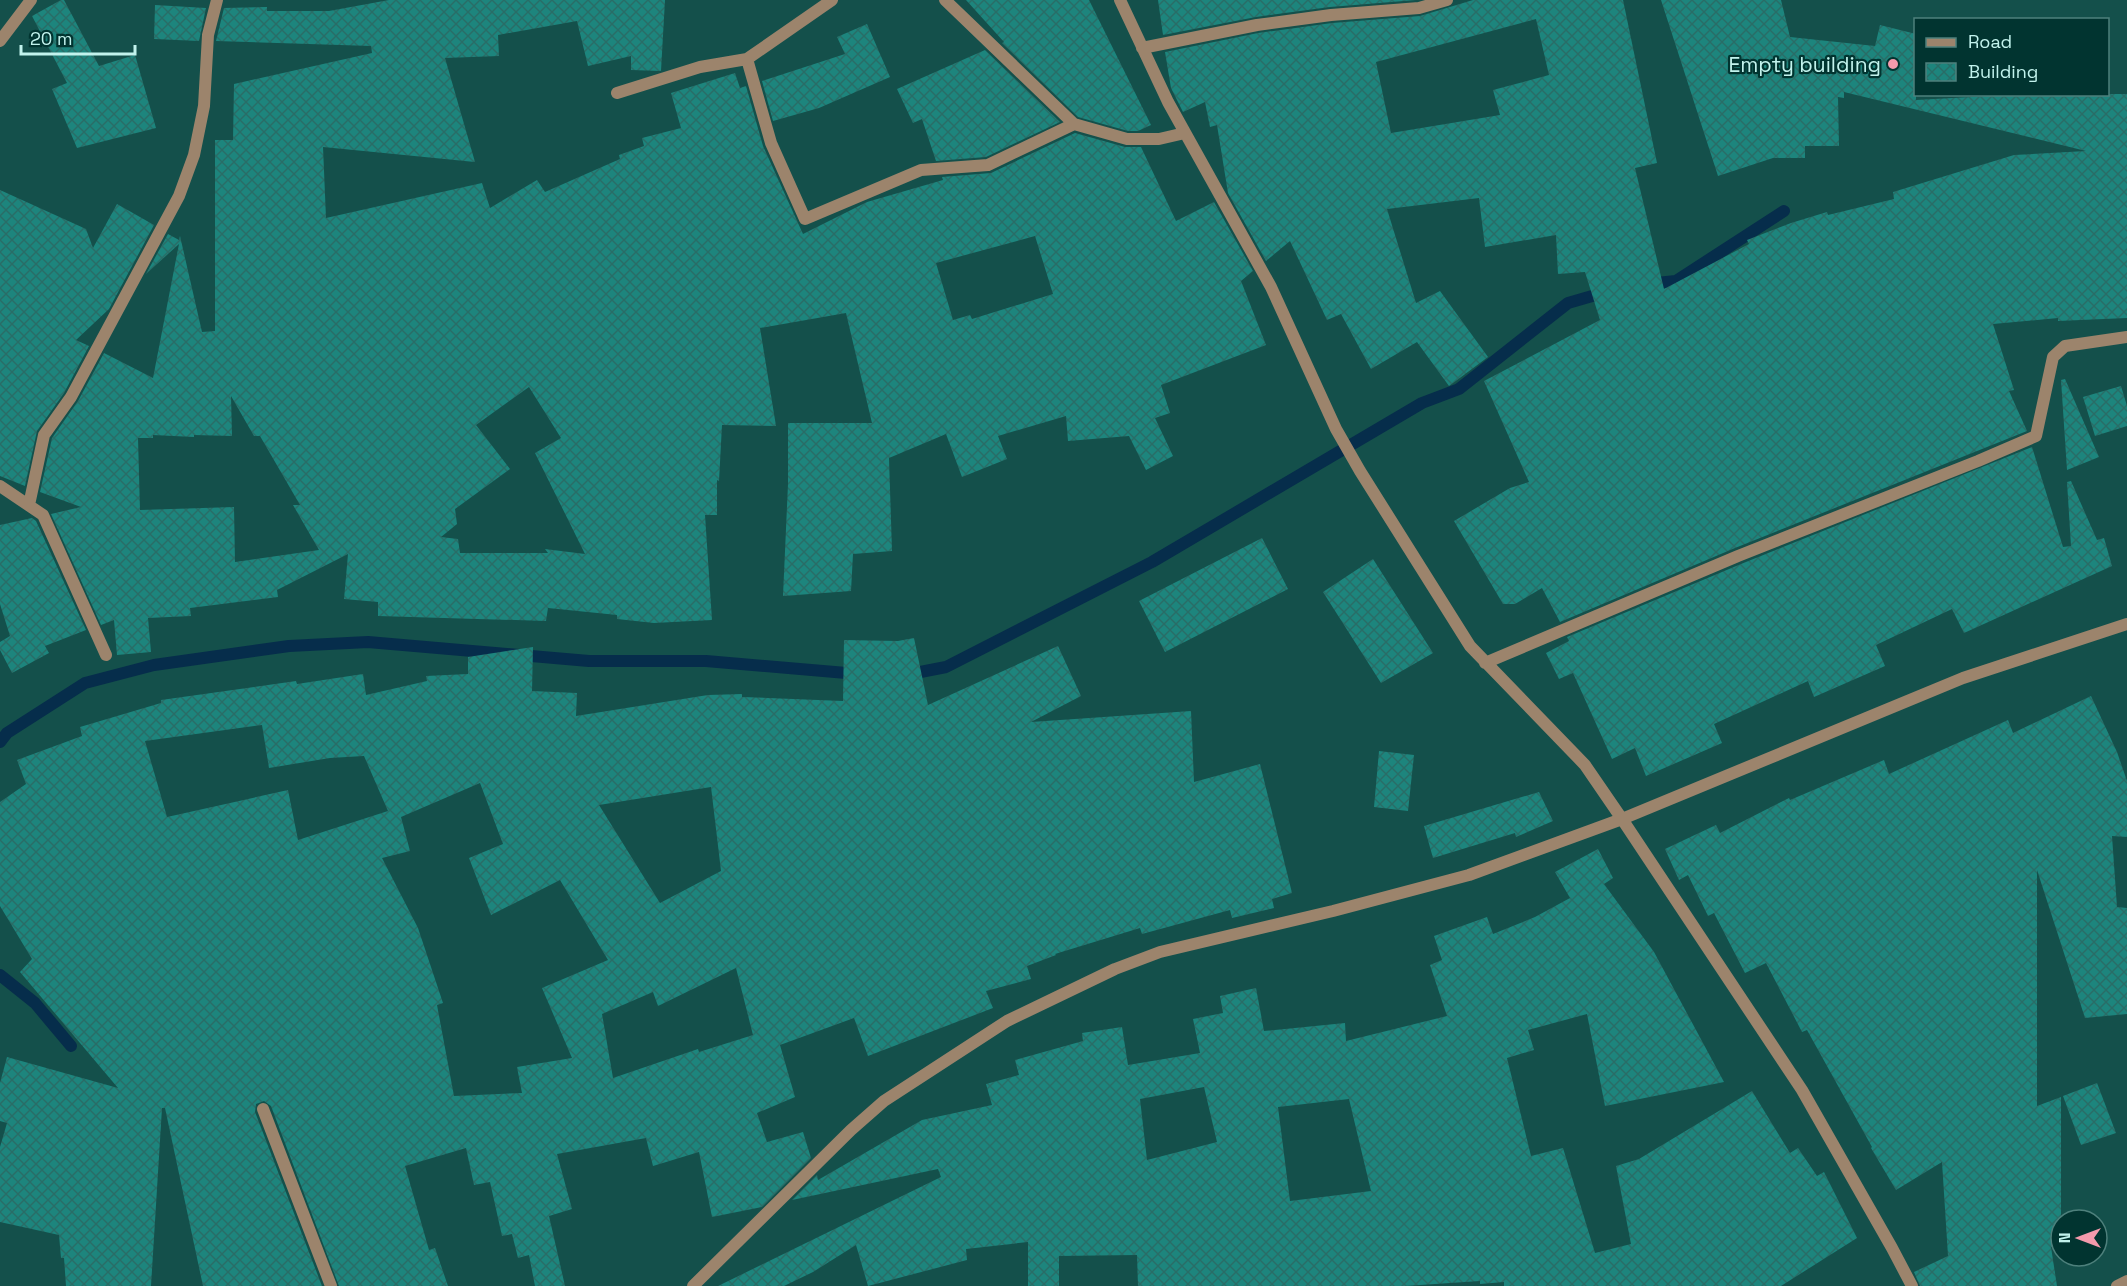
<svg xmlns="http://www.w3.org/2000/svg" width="2127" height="1286" font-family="'Space Grotesk',sans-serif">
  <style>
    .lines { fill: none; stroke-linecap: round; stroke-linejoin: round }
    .stream { stroke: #062d4b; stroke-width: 12 }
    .building { fill: url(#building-cross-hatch); fill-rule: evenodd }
    .minor { stroke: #9c846c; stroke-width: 12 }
    .poi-dot { fill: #f39aac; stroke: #013430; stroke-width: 2 }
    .labels { text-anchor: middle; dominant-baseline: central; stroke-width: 4.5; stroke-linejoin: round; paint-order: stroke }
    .poi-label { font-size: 21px; fill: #c2f3ed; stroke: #013430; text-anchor: end }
  </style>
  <defs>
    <pattern id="building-cross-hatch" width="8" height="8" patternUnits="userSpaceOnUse" patternTransform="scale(1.5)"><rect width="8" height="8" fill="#1d857d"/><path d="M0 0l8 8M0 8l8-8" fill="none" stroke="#296d67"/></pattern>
  </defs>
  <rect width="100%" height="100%" fill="#14504b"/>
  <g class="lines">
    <path class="stream" d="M1647 284 1676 281 1784 211
      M905 675 946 667 1152 562 1422 403 1459 389 1568 303 1606 292
      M0 742 7 733 85 683 154 665 289 646 368 642 589 661H706L858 674
      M0 975 35 1003 71 1046"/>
  </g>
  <path class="building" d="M61 0H64L99 66 135 55 156 128 77 148 52 89 67 83 32 16Z
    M389 0H665L661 71 631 70V56L588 66 577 21 498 35 499 56 445 58 475 162 323 147 326 218 482 183 490 208 537 180 545 192 620 159 619 155 644 146 642 138 681 128 671 93 735 73 740 88 746 86 763 146 803 234 867 202 943 180 942 177 991 173 1075 133 1125 147H1141L1176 221 1214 202 1253 271 1241 281 1266 345 1161 385 1170 413 1155 418 1173 456 1146 470 1129 436 1068 441 1066 416 998 436 1007 459 962 477 946 434 889 458 892 551 853 554 851 591 783 596 788 484V423H872L846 313 760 328 776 426 722 425 719 481 717 480V515H705L712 620 654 623 617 619V615L548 608 546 621 378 616V602L344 599 348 554 277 590 278 597 190 608 191 616 148 618 151 652 117 655 114 620 101 625 51 514 81 507 40 492 52 438 78 401 104 353 153 378 179 244 146 274 168 234 179 240 180 236 202 332 215 331V140H233L234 84 372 53 371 46 216 41 224 8 267 7V11H329ZM1035 236 1053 294 972 319 970 315 953 320 936 263ZM529 387 561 438 535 453 585 554 545 549 548 553H460L458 539 441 537 457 524 455 509 510 469 476 425ZM231 396 254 436H260L300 505H293L319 550 235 562 234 507 140 510 138 438H153V435L194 437V435L232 436Z
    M966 0H1089L1151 125 1138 131H1128L1078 117 1002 43 1004 42Z
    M1158 0H1416L1330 7 1256 17 1163 35Z
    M1473 0H1623L1657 163 1635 168 1664 289 1749 244 1747 240 1791 223 1827 212 1828 215 1894 199 1893 192 2014 155 2086 151 1844 92V98L1838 97 1839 146H1805V158H1773L1718 176 1661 0H1781L1790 37 1875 46 1880 25 1916 34V100L2026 94H2127V318L2058 321V318L1993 324 2014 390 2009 391 2027 431 1735 548 1560 622 1542 588 1515 604H1503L1454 521 1510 488 1529 482 1484 381 1600 320 1585 272 1558 274 1556 235 1485 247 1479 198 1387 209 1416 303 1440 291 1488 357 1449 386 1417 342 1371 369 1341 314 1327 320 1290 241 1266 261 1228 193 1217 125 1210 127 1205 102 1183 112 1171 88 1165 52 1258 33 1332 23 1420 16ZM1536 19 1549 75 1493 90 1500 115 1391 133 1376 62Z
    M155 5 206 8 199 41 154 39Z
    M867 24 890 77 819 108 773 121 762 81 845 54 837 37Z
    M985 50 1060 122 986 157 936 161 922 119 913 123 897 89Z
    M0 190 86 229 93 248 117 204 154 225 109 309 76 340 89 346 64 393 37 431 25 486 0 476Z
    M2065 379 2099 457 2067 470 2061 380Z
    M2121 386 2127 406V426L2095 436 2083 397Z
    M2032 447 2063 547 2071 546 2067 482 2071 481 2097 540 2104 538 2112 566 1964 633 1952 609 1876 645 1885 666 1814 697 1808 681 1714 724 1722 743 1646 776 1635 748 1612 759 1573 673 1559 679 1546 653 1569 641 1567 637 1741 564Z
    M32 518 36 521 86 630 45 646 49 653 12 673 0 650V642L10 636 0 604V525Z
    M1262 538 1288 589 1165 652 1139 601Z
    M1373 559 1433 653 1381 683 1323 592Z
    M914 638 928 705 1058 646 1081 696 1031 722 1191 711 1194 782 1260 764 1292 893 1272 899 1274 908 1232 918 1230 910 1142 934 1140 928 1055 954 1056 955 1027 966 1031 979 986 991 993 1008 868 1056 854 1018 780 1045 795 1097 757 1113 767 1142 803 1132 811 1158 762 1207 712 1217 699 1152 653 1166 646 1138 557 1154 572 1209 549 1216 565 1286H535L529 1255 518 1258 512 1234 502 1236 490 1182 474 1185 466 1148 405 1166 429 1250 435 1248 448 1286H339L271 1106 264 1101 256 1104 255 1112 322 1286H203L165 1108H162L151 1286H66L64 1258H61L59 1235 0 1222V1147L7 1123 0 1121V1083L7 1057 118 1088 20 972 32 959 0 906V802L26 784 17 760 82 736 80 727 161 703V700L296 681 297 684 363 674 366 695 427 681 426 676 468 674V657L533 647 532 691 577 693 576 716 708 695 742 694V697L843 701 844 640 898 641ZM262 725 269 768 330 758 364 756 388 811 298 840 288 790 167 817 145 741ZM480 783 503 844 469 858 491 915 560 880 608 960 542 988 572 1058 517 1067 522 1093 454 1096 437 1005 443 1003 418 928 382 858 410 851 401 817ZM711 787 721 871 660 903 599 805ZM736 968 753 1035 699 1052 698 1049 613 1078 602 1014 653 992 658 1006Z
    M2091 696 2117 752 2127 781V837L2112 836 2117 907 2127 908V1014L2085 1018 2037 870V1106L2061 1097V1248L2051 1247 2057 1286H1920L1914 1272 1948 1256 1942 1162 1896 1190 1871 1148 1872 1147 1807 1030 1802 1032 1766 963 1745 973 1714 913 1708 916 1688 875 1679 880 1665 849 1716 825 1720 833 1789 798 1790 800 1884 760 1889 774 2008 720 2013 733Z
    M1379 751 1414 755 1408 811 1374 807Z
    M1539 792 1553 821 1516 837 1515 833 1433 858 1424 826Z
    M1598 849 1613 878 1604 884 1654 952 1724 1082 1605 1106 1587 1014 1528 1030 1534 1050 1507 1058 1531 1156 1563 1148 1595 1253 1631 1244 1616 1166 1639 1159 1752 1091 1790 1153 1798 1148 1817 1176 1824 1172 1857 1238 1781 1286H1504V1282L1480 1284V1281L1405 1286H1138L1137 1255 1059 1256V1286H1028V1242L966 1249 967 1260 868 1286 856 1245 813 1272 784 1286H718L941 1177 938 1169 792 1200 817 1175 818 1180 922 1120 992 1105 986 1084 1019 1075 1015 1060 1083 1041 1082 1033 1122 1027 1128 1065 1200 1053 1193 1019 1223 1013 1220 996 1256 988 1264 1031 1345 1023 1346 1041 1447 1016 1430 965 1442 960 1434 936 1487 917 1493 934 1535 917 1570 898 1555 872ZM1204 1087 1217 1142 1147 1160 1140 1099ZM1349 1099 1371 1191 1290 1201 1278 1107Z
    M2097 1083 2116 1133 2081 1145 2063 1096Z"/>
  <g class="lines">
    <path class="minor" d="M945 0 1074 124 1127 139H1159L1185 133
      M1120 0 1168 102 1271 287 1336 429 1360 471 1470 646 1585 765 1622 819 1802 1090 1892 1248 1912 1286
      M0 41 31 0
      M1142 48 1257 25 1331 15 1419 8 1447 0
      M747 59 771 143 805 219 921 170 988 165 1074 124
      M617 93 700 67 747 59 832 0
      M0 486 43 515 106 655
      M29 505 44 435 71 397 179 196 194 155 204 106 208 35 217 0
      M1485 663 1738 556 1978 461 2036 436 2053 357 2065 346 2127 337
      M263 1109 331 1286
      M693 1286 851 1130 884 1101 1007 1021 1115 969 1160 952 1333 911 1469 875 1622 819 1963 678 2127 624
      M2117 1286 2127 1281"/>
  </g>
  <circle class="poi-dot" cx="1893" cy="64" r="6"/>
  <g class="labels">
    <g class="poi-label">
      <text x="1881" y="64">Empty building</text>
    </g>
  </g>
  <rect x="1914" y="18" width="195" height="78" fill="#013430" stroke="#4e807c" stroke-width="1.5"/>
  <rect x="1926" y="38" width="30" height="9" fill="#9c846c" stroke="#4e807c" stroke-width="1.5"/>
  <text x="1968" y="48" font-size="18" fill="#c2f3ed">Road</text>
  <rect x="1926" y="63" width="30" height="18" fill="url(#building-cross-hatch)" stroke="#4e807c" stroke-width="1.5"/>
  <text x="1968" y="78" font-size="18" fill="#c2f3ed">Building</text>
  <g transform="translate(2079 1238) rotate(270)"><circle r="28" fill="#013430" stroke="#4e807c" stroke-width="1.5"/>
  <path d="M0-4.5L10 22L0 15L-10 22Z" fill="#f39aac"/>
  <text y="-9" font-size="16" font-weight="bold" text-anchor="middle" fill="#c2f3ed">N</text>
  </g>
  <path d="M21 45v9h114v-9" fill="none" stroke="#c2f3ed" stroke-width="3"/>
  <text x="30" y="45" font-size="18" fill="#c2f3ed" stroke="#013430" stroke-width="4.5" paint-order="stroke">20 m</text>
</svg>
